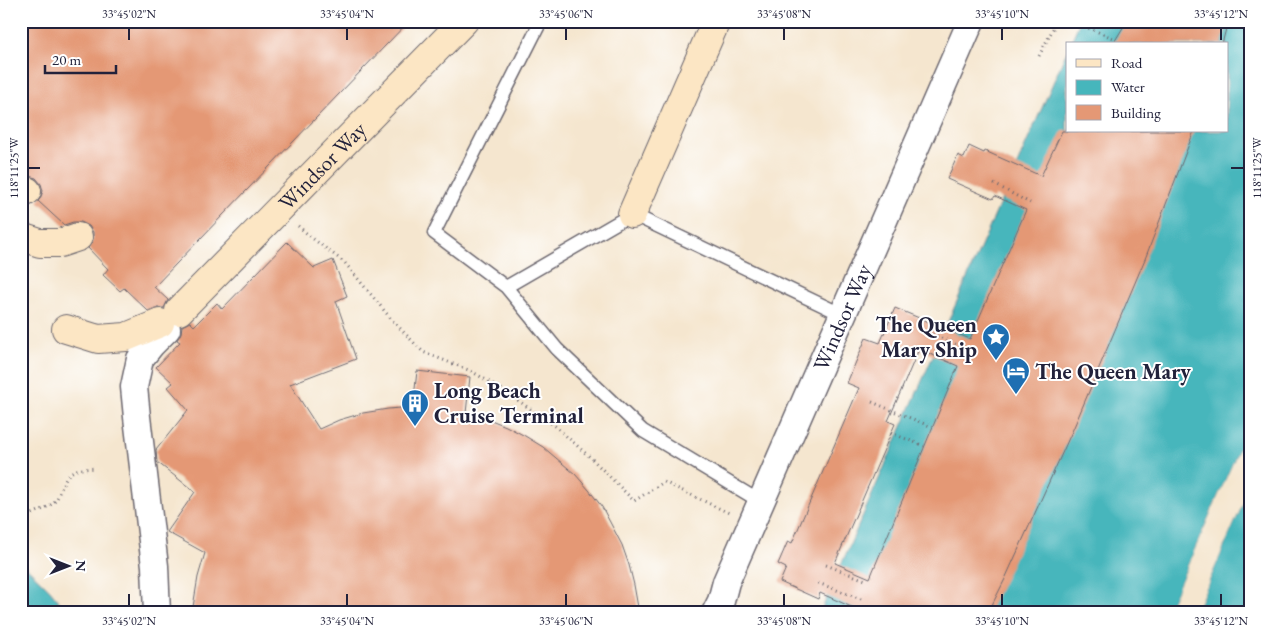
<svg xmlns="http://www.w3.org/2000/svg" width="1271" height="634" font-family="'EB Garamond',serif">
  <style>
    .water { fill: #46b6bc; stroke: #346c7c }
    .pier { fill: #f5e6cf }
    .building { fill: #e49875; fill-rule: evenodd }
    .lines { fill: none; stroke-linecap: round; stroke-linejoin: round }
    .lane-casing { stroke: #6c676f; stroke-width: 15 }
    .street-casing { stroke: #6c676f; stroke-width: 29 }
    .secondary-casing { stroke: #6c676f; stroke-width: 30 }
    .path { stroke: #6c676f; stroke-width: 3; stroke-dasharray: 1 4; stroke-linecap: butt }
    .lane { stroke: #fff; stroke-width: 12 }
    .street { stroke: #fff; stroke-width: 26 }
    .secondary { stroke: #fce6c4; stroke-width: 28 }
    .ticks { fill: none; stroke: #22223b; stroke-width: 2 }
    .labels { text-anchor: middle; dominant-baseline: central; stroke-width: 4; stroke-linejoin: round; paint-order: stroke }
    .street-label { font-size: 22px; fill: #22223b; stroke: #fff }
    .poi-label { font-size: 22px; font-weight: bold; fill: #22223b; stroke: #fff; text-anchor: start }
    .neatline { fill: none; stroke: #22223b; stroke-width: 2 }
    .ticks-label { font-size: 12px; text-anchor: middle; fill: #22223b }
  </style>
  <rect width="100%" height="100%" fill="#fff"/>
  <filter id="ink" filterUnits="userSpaceOnUse"><feTurbulence type="fractalNoise" baseFrequency=".02" numOctaves="2"/><feDisplacementMap in="SourceGraphic" scale="10" xChannelSelector="R" yChannelSelector="G"/><feConvolveMatrix kernelMatrix="1 2 1 2 8 2 1 2 1" color-interpolation-filters="sRGB"/></filter>
  <filter id="wash" filterUnits="userSpaceOnUse"><feTurbulence type="fractalNoise" baseFrequency=".0096" numOctaves="4" result="noise"/><feDisplacementMap in="SourceGraphic" scale="20" xChannelSelector="R" yChannelSelector="G"/><feGaussianBlur stdDeviation="1.12" result="paint"/><feColorMatrix in="noise" values="0 0 0 0 0 0 0 0 0 0 0 0 0 0 0 0 0 1.4 0 .05"/><feComposite in="paint" operator="in"/></filter>
  <g filter="url(#wash)">
    <rect width="100%" height="100%" fill="#f5e6cf"/>
    <path class="water" d="M1080 21H1250V424L1167 613H820L1067 51V131H1227V44H1070Z
      M1250 487V613H1195Z
      M21 562 49 589 58 600 65 613H21Z"/>
    <path class="pier" d="M1250 424V430L1170 613H1167Z
      M1250 485V487L1195 613H1193L1247 486Z"/>
    <g id="blocks">
      <path class="building" d="M21 21H409L154 287 168 300 164 308H155L148 311 124 288 120 291 103 275 108 269 88 248 93 240V232L89 226 81 222H73L64 225 38 201 40 199 43 191 41 184 36 178 28 176 21 177Z
        M1127 21H1228L1222 44H1113Z
        M1062 131H1194L1145 259 1074 427 1005 579 988 613H865L820 593 818 599 780 582 786 568 778 564 788 541 792 543 859 388 847 383 866 338 880 343 895 308 970 339 1026 210 995 196 993 199 947 179 958 155 964 158 969 146 984 153 985 151 1041 176ZM919 349 958 366 870 578 835 563 895 424 888 421Z
        M287 242 314 268 333 260 347 296 336 301 356 359 290 384 319 429 339 420 363 413 388 409 413 407 417 371 470 377 466 413 486 418 506 426 525 436 543 447 575 474 589 490 602 507 622 545 629 565 634 585 639 613H192L198 577 205 553 167 532 195 492 157 462 156 450 188 410 168 387 173 383 156 367 180 342 177 340 181 333 182 326 190 322 194 326 217 303 222 309Z"/>
    </g>
  </g>
  <g filter="url(#ink)">
    <use href="#blocks" fill-opacity="0" stroke="#6c676f" stroke-width="1"/>
    <g class="lines">
      <g class="lane-casing">
        <path id="lane" d="M541 21 434 233 506 287 632 214 843 315
          M506 287 557 349 643 431 761 502"/>
      </g>
      <g class="street-casing">
        <g id="street">
          <path d="M157 613 155 566 137 417 134 387 140 359 152 344 167 329"/>
          <path id="s1" d="M715 613 721 601 726 582 971 21"/>
        </g>
      </g>
      <g class="secondary-casing">
        <g id="secondary">
          <path d="M21 194 27 191"/>
          <path d="M632 214 716 21"/>
          <path d="M21 237 40 243H60L78 237"/>
          <path id="s2" d="M179 311 464 21"/>
          <path d="M66 329 98 339 126 337 160 323"/>
        </g>
      </g>
      <path class="path" d="M1070 21 1116 39
        M1039 56 1057 21
        M994 184 1030 203
        M298 226 312 238 345 263 392 320 423 352 471 371 503 390 555 426 592 459 634 501 664 482 729 513
        M932 334 965 348
        M872 402 932 427
        M891 433 924 446
        M28 516C38 511 49 508 56 500 62 491 63 477 72 472 78 468 89 469 96 468
        M826 565 868 581
        M818 583 861 599"/>
      <use href="#lane" class="lane"/>
      <use href="#street" class="street"/>
      <use href="#secondary" class="secondary"/>
    </g>
  </g>
  <path class="ticks" d="M129 28V40M347 28V40M566 28V40M784 28V40M1002 28V40M1221 28V40M28 168H40M1231 168H1244M129 594V606M347 594V606M566 594V606M784 594V606M1002 594V606M1221 594V606"/>
  <defs>
    <g id="sight-pin" transform="scale(1.4375)"><path d="M0 17L-7.5 6A9.5 9.5 0 1 1 7.5 6Z" fill="#1f6fb2" stroke="#fff"/><path d="M0-6L1.8-2.2L6-1.7L2.9 1.2L3.7 5.4L0 3.3L-3.7 5.4L-2.9 1.2L-6-1.7L-1.8-2.2Z" fill="#fff"/></g>
    <g id="hotel-pin" transform="scale(1.4375)"><path d="M0 17L-7.5 6A9.5 9.5 0 1 1 7.5 6Z" fill="#1f6fb2" stroke="#fff"/><path d="M-6-4.5h1.5V1H6V5H4.5V3h-9V5H-6ZM-4 0a1.8 1.8 0 1 1 3.6 0ZM.5 0V-2.5h3Q6-2.5 6 0Z" fill="#fff"/></g>
    <g id="building-pin" transform="scale(1.4375)"><path d="M0 17L-7.5 6A9.5 9.5 0 1 1 7.5 6Z" fill="#1f6fb2" stroke="#fff"/><path d="M-4-6H4V6H1V3H-1V6H-4ZM-2.5-4.3h1.7v1.8h-1.7ZM.8-4.3h1.7v1.8H.8ZM-2.5-1h1.7V.8h-1.7ZM.8-1h1.7V.8H.8Z" fill="#fff"/></g>
  </defs>
  <g fill-rule="evenodd">
    <use href="#sight-pin" x="996" y="337"/>
    <use href="#hotel-pin" x="1016" y="371"/>
    <use href="#building-pin" x="415" y="403"/>
  </g>
  <g class="labels">
    <g class="street-label">
      <text stroke="none"><textPath href="#s2" startOffset="204">Windsor Way</textPath></text>
      <text stroke="none"><textPath href="#s1" startOffset="322">Windsor Way</textPath></text>
    </g>
    <g class="poi-label">
      <text x="977" y="324" text-anchor="end">The Queen<tspan x="977" dy="25">Mary Ship</tspan></text>
      <text x="1035" y="371">The Queen Mary</text>
      <text x="434" y="390">Long Beach<tspan x="434" dy="25">Cruise Terminal</tspan></text>
    </g>
  </g>
  <rect width="1271" height="634" fill="none" stroke="#fff" stroke-width="55"/>
  <rect x="1066" y="42" width="162" height="90" fill="#ffffff" stroke="#a7a7b1"/>
  <rect x="1076" y="59" width="25" height="8" fill="#fce6c4" stroke="#a7a7b1"/>
  <text x="1111" y="68" font-size="15" fill="#22223b">Road</text>
  <rect x="1076" y="80" width="25" height="15" fill="#46b6bc" stroke="#a7a7b1"/>
  <text x="1111" y="92" font-size="15" fill="#22223b">Water</text>
  <rect x="1076" y="105" width="25" height="15" fill="#e49875" stroke="#a7a7b1"/>
  <text x="1111" y="118" font-size="15" fill="#22223b">Building</text>
  <g transform="translate(68 566) rotate(90)" stroke="#ffffff" stroke-width="4" paint-order="stroke">
  <path d="M0-4L9 19L0 12L-9 19Z" fill="#22223b"/>
  <text y="-8" font-size="14" font-weight="bold" text-anchor="middle" fill="#22223b">N</text>
  </g>
  <path d="M45 65v8h71v-8" fill="none" stroke="#22223b" stroke-width="2.5"/>
  <text x="52" y="65" font-size="15" fill="#22223b" stroke="#ffffff" stroke-width="4" paint-order="stroke">20 m</text>
  <rect x="28" y="28" width="1216" height="578" class="neatline"/>
  <g class="ticks-label">
    <text x="129" y="18">33°45'02"N</text>
    <text x="347" y="18">33°45'04"N</text>
    <text x="566" y="18">33°45'06"N</text>
    <text x="784" y="18">33°45'08"N</text>
    <text x="1002" y="18">33°45'10"N</text>
    <text x="1221" y="18">33°45'12"N</text>
    <text transform="translate(1257 168) rotate(-90)" y="4">118°11'25"W</text>
    <text transform="translate(14 168) rotate(-90)" y="4">118°11'25"W</text>
    <text x="129" y="625">33°45'02"N</text>
    <text x="347" y="625">33°45'04"N</text>
    <text x="566" y="625">33°45'06"N</text>
    <text x="784" y="625">33°45'08"N</text>
    <text x="1002" y="625">33°45'10"N</text>
    <text x="1221" y="625">33°45'12"N</text>
  </g>
</svg>
